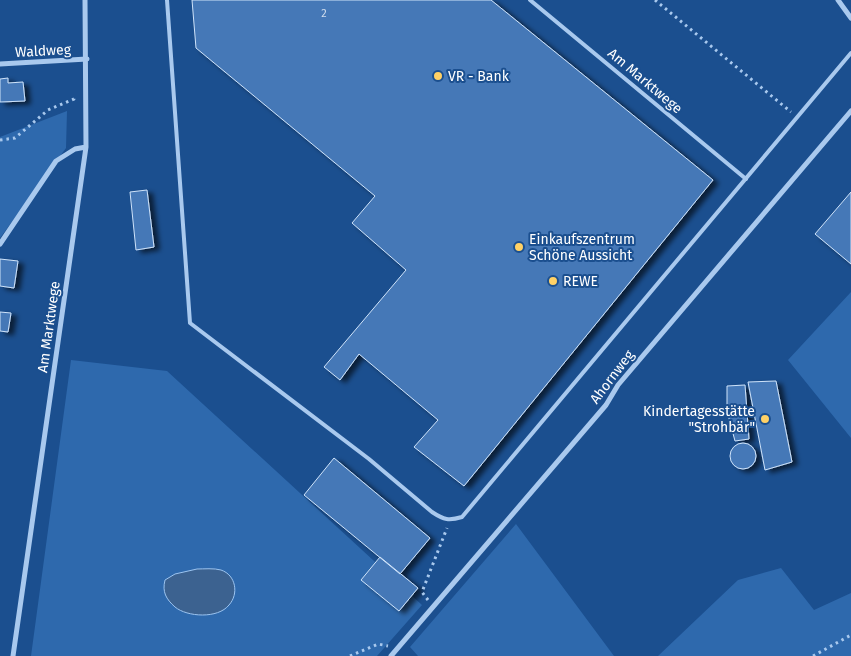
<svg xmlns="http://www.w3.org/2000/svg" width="851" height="656" font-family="'Fira Sans',sans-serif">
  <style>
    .green { fill: #2e69ad }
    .water { fill: #3c6290; stroke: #9cc4f0 }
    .building { fill: #4478b7; stroke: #cfe3fa; filter: url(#shadow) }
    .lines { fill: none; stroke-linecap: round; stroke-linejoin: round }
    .path { stroke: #a9c9ee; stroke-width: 3; stroke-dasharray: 2.5 4; stroke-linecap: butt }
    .lane { stroke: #a9c9ee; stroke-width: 4 }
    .street { stroke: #a9c9ee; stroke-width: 5 }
    .poi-dot { fill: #ffd166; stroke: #1b4f8f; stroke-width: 2 }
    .labels { text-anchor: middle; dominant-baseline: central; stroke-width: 4; stroke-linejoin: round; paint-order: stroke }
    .number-label { font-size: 11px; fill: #d0dded }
    .street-label { font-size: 14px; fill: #fff; stroke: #1b4f8f }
    .poi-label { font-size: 14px; fill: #fff; stroke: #1b4f8f; text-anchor: start }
  </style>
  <defs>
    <filter id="shadow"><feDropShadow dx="5.5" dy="3" stdDeviation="2.5" flood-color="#0009"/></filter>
  </defs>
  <rect width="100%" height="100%" fill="#1b4f8f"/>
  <path class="green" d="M67 111 66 148 0 238V137Z
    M851 292V438L788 360Z
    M71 360 167 371 422 605 377 656H31Z
    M516 524 614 656H418L410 647Z
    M781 568 814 610 851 593V656H658L738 580Z"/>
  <path class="water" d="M197 569C204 569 214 568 221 570 236 575 239 594 229 605 218 619 187 617 175 607 166 599 162 592 165 580L175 574Z"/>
  <path class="building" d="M192 0H491L713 180 464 486 414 447 438 420 359 354 340 380 324 367 406 270 352 223 375 196 196 48Z
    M8 78V83L23 82 25 101 0 102V79Z
    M147 190 154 247 136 250 130 192Z
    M851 192V264L815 234Z
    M0 259 18 261 14 288 0 286Z
    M0 312 11 313 8 332 0 331Z
    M776 381 792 462 765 470 748 382Z
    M745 385 749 439 735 441 727 411V386Z
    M730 456a13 13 0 1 1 26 0a13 13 0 1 1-26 0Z
    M334 458 430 538 400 574 304 495Z
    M380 557 418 588 399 611 361 580Z"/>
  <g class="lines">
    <path class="path" d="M655 0 791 112
      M0 140 15 138 48 110 74 99V96
      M428 600 422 592 447 528
      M350 656 378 644 388 646
      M813 656 851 635"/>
    <path class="lane" d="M167 0 190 323 369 459 432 512C444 520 449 521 462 517L851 53
      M530 0 746 179"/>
    <path class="street" d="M838 0 851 18
      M0 64 87 59
      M0 244 56 161 75 149 86 147
      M13 656 86 147 85 0
      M391 656 606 405 618 385 851 111"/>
  </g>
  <g class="poi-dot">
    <circle cx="438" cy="76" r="5"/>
    <circle cx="519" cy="247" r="5"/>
    <circle cx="553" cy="281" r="5"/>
    <circle cx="765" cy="419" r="5"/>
  </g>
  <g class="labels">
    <g class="number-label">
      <text x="324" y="13">2</text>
    </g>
    <g class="street-label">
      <text transform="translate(43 51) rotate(-3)">Waldweg</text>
      <text transform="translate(645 81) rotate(40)">Am Marktwege</text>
      <text transform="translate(49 327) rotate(-82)">Am Marktwege</text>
      <text transform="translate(612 377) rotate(-53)">Ahornweg</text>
    </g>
    <g class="poi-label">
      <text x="448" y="76">VR - Bank</text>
      <text x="529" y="239">Einkaufszentrum<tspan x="529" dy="16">Schöne Aussicht</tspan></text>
      <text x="563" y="281">REWE</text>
      <text x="755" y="411" text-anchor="end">Kindertagesstätte<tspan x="755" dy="16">"Strohbär"</tspan></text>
    </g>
  </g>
</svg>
